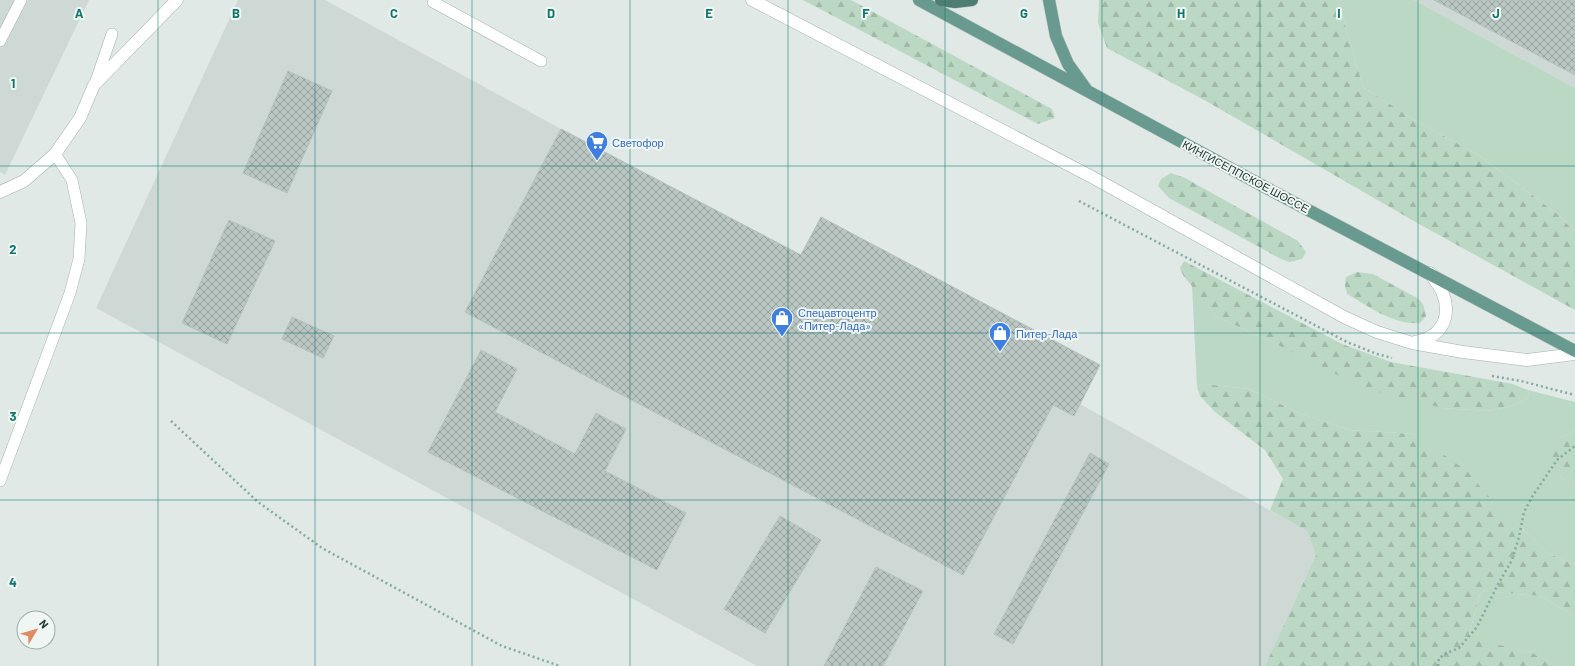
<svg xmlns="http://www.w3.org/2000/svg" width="1575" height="666" font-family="Barlow,sans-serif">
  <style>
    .built { fill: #ced9d5 }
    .green { fill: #bbd8c4 }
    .forest { fill: url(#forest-firs) }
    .building { fill: url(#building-cross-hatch); stroke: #b3c2bd }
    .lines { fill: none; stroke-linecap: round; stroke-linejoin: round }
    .service-casing { stroke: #a4b0ad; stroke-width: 12 }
    .minor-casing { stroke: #a4b0ad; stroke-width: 13 }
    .primary-casing { stroke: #bdc3c2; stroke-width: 13 }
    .trunk-casing { stroke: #bdc3c2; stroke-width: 13 }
    .path { stroke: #84a9a0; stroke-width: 2.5; stroke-dasharray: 2 3; stroke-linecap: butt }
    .service { stroke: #fff; stroke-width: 11 }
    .minor { stroke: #fff; stroke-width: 12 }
    .primary { stroke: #699a90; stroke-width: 12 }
    .trunk { stroke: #4e7d74; stroke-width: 12 }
    .grid { fill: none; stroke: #0f766e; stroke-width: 1; stroke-opacity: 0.55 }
    .labels { text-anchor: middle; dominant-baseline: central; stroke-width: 4; stroke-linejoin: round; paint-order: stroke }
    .shop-label { font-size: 11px; fill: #366cbe; stroke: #f0f6f3; text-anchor: start }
    .street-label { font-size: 11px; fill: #233833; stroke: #f0f6f3 }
    .grid-label { font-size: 13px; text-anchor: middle; font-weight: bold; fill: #0f766e; stroke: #f0f6f3; stroke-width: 4; stroke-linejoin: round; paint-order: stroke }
  </style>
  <defs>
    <pattern id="forest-firs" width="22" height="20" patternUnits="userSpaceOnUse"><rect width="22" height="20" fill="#bbd8c4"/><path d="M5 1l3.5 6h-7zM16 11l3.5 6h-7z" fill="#a0baa9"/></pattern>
    <pattern id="building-cross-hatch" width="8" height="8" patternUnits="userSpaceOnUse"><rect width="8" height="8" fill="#b9c6c2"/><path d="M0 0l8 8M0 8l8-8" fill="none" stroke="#96a29e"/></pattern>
  </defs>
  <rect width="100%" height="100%" fill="#e0e9e6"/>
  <path class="built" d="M0 0H89L5 175 0 172Z
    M238 0H325L561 129 800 255 821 217 1100 365 1080 404 1307 531 1316 555 1265 666H757L96 308Z
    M1414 0H1575V88Z"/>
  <path class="green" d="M1338 0H1414L1575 88V232L1556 213 1477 154 1416 121 1363 87Z
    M1192 285 1217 317 1266 339 1442 408 1487 411 1516 405 1529 397 1528 390 1575 402V431L1562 437 1560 476 1575 488V565L1547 553 1526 532 1414 434 1350 430 1297 412 1249 389 1203 384 1197 387Z
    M1481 591 1540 596 1575 616V666H1555L1531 652 1468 639Z"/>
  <path class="forest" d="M803 0H851L1052 109 1055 118 1038 124Z
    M1099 0H1338L1363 87 1416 121 1477 154 1556 213 1575 232V310L1419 224 1206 101 1107 48 1098 23Z
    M1171 173 1185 178 1298 241 1306 252 1302 259 1290 262 1281 259 1169 198 1158 186 1161 179Z
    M1184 261 1342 344 1391 362 1513 384 1528 390 1529 397 1516 405 1487 411 1442 408 1363 388 1266 339 1217 317 1183 275 1180 268Z
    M1357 272 1373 274 1417 298 1423 304 1426 316 1420 323C1393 325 1370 307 1347 294L1345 285 1346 277Z
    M1203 384 1249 389 1297 412 1350 430 1414 434 1467 471 1497 506 1526 532 1547 553 1575 565V616L1540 596 1481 591 1468 638 1531 652 1555 666H1265L1316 555 1307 531 1270 510 1283 479 1265 450 1215 412 1200 396 1197 387Z
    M1575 431V488L1560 476 1545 459 1562 437Z"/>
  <path class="building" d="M1434 0H1575V75Z
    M288 71 332 91 287 193 243 173Z
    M561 129 801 255 821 217 1100 365 1074 416 1053 405 963 575 465 312Z
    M229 220 275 241 227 344 182 323Z
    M292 317 334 336 323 358 282 339Z
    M481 350 517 369 495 412 575 454 596 413 626 429 605 471 686 513 657 570 428 452Z
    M1090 453 1109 464 1013 644 994 634Z
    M780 516 821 540 765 633 724 609Z
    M876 567 923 591 883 666H824Z"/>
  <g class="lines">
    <g class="service-casing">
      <path id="service" d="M434 0 433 2 541 61
        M0 41 21 0
        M95 84 112 34
        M0 481 70 293 79 259 81 223 72 180 55 154"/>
    </g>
    <g class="minor-casing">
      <path id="minor" d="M752 0 1092 177 1344 317 1377 332 1412 343 1463 352 1527 360 1575 354
        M0 192 24 181 55 154 80 118 94 85 177 0
        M1415 342C1440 338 1452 319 1443 294 1441 287 1434 280 1430 273"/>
    </g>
    <g class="primary-casing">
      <path id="primary" d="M919 0 1276 193 1575 351
        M1049 0 1056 36 1068 64 1086 89"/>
    </g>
    <g class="trunk-casing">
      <path id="trunk" d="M941 0 955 2 972 0"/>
    </g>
    <path class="path" d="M1079 201 1347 342 1377 354 1392 358
      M1492 376 1521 381 1575 395
      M171 421 258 502 322 548 502 646 560 666
      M1438 666 1439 658 1447 653 1459 648 1477 627 1497 586 1512 560 1519 537 1524 512 1532 497 1557 460 1575 446"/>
    <use href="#service" class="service"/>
    <use href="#minor" class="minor"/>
    <use href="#primary" class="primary"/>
    <use href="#trunk" class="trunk"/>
  </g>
  <path class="grid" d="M158 0V666M315 0V666M472 0V666M630 0V666M788 0V666M945 0V666M1102 0V666M1260 0V666M1418 0V666M0 166H1575M0 333H1575M0 500H1575"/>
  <defs>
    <g id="supermarket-pin" transform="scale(1.15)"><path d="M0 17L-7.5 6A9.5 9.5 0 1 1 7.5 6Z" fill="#3f7fe0" stroke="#f0f6f3"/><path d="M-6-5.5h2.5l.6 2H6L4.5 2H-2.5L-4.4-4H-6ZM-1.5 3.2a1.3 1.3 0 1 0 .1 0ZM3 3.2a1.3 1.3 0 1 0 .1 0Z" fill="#fff"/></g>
    <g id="shop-pin" transform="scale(1.15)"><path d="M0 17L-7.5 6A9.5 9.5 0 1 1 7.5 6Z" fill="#3f7fe0" stroke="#f0f6f3"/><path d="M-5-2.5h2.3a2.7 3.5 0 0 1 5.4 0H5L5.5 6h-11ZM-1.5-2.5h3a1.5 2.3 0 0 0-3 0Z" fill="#fff"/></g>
  </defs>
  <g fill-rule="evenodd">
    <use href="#supermarket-pin" x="597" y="142"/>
    <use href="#shop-pin" x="782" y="318"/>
    <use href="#shop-pin" x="1000" y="333"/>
  </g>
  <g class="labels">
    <g class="shop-label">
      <text x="612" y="142">Светофор</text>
      <text x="798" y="312">Спецавтоцентр<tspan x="798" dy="13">«Питер-Лада»</tspan></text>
      <text x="1016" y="333">Питер-Лада</text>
    </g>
    <g class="street-label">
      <text transform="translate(1246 176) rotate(28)">КИНГИСЕППСКОЕ ШОССЕ</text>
    </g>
  </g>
  <g class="grid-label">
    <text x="79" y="18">A</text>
    <text x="236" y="18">B</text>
    <text x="394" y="18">C</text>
    <text x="551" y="18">D</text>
    <text x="709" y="18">E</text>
    <text x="866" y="18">F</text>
    <text x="1024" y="18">G</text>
    <text x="1181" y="18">H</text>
    <text x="1339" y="18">I</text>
    <text x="1496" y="18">J</text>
    <text x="13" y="88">1</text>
    <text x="13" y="254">2</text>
    <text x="13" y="421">3</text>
    <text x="13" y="587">4</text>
  </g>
  <g transform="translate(36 630) rotate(52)"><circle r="19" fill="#f0f6f3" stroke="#9eaaa6"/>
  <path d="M0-3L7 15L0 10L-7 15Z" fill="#e28a65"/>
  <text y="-6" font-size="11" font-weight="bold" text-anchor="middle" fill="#233833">N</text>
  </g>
</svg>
